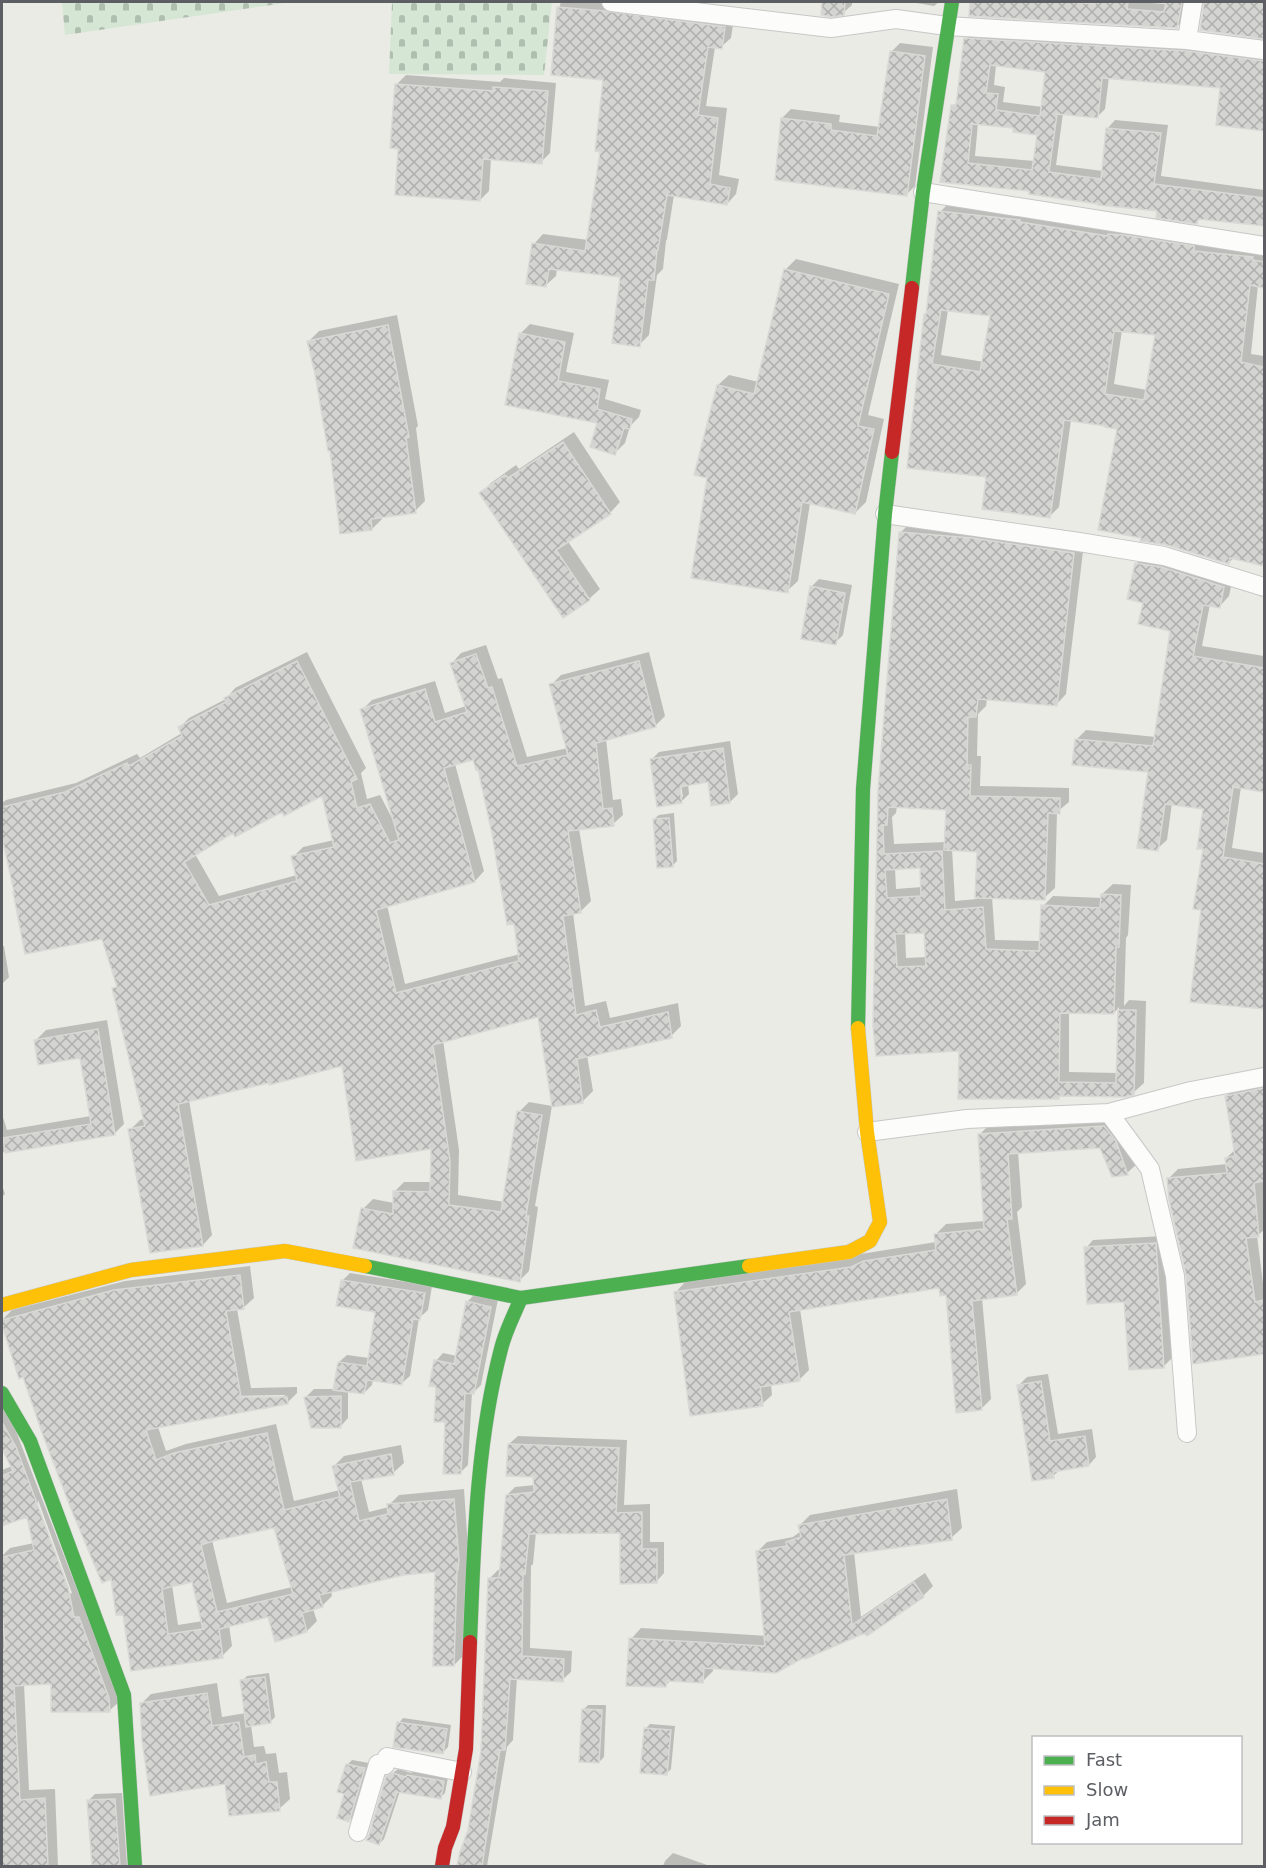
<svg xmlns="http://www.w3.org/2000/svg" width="1266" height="1868" font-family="'DejaVu Sans',sans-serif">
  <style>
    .cemetery { fill: url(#cemetery-stones) }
    .shadow { fill: #0003; fill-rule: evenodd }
    .building { fill: url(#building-cross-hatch); stroke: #dad9d6; stroke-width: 1.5; fill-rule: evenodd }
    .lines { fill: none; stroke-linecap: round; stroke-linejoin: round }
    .street-casing { stroke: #c7c7c7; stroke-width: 20 }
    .fast-casing { stroke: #c7c8c8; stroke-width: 15 }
    .slow-casing { stroke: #c7c8c8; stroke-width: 15 }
    .jam-casing { stroke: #c7c8c8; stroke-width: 15 }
    .street { stroke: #fcfcfb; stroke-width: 18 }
    .fast { stroke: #4caf50; stroke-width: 14 }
    .slow { stroke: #ffc107; stroke-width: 14 }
    .jam { stroke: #c62828; stroke-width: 14 }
  </style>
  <defs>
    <pattern id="cemetery-stones" width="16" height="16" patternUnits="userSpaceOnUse" patternTransform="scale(1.5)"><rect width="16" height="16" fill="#d5e6d4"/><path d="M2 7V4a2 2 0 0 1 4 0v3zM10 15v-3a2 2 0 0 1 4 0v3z" fill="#b0beb0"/></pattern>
    <pattern id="building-cross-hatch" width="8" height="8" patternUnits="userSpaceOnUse" patternTransform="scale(1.5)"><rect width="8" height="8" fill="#d4d4d1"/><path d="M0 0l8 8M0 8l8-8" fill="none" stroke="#afafad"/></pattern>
  </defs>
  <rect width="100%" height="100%" fill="#ebebe6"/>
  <path class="cemetery" d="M62 2H292L65 35Z
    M392 2H552L544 75 389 74Z"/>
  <path class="shadow" d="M561 2H614L734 18 731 38 721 47H715L706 106 727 108 719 175 739 179 736 194 727 204 674 195 667 239 666 241 663 269 657 275 649 335 639 345 622 276 557 268 556 276 546 285 534 244 543 234 588 240 602 151 605 78 559 8Z
    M824 2H852V5L843 13 823 14Z
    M911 2H939L934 6Z
    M972 2H1134L1167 4V2H1188L1185 18 1177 27 971 15Z
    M1205 2H1264V37L1202 29Z
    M974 31 1264 53V130L1217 123 1222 87 1109 77 1105 109 1097 117 1063 113 1056 165 1103 171 1107 129 1115 120 1168 125 1161 176 1264 190V225L1201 218 1197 222 1159 209 1031 190 941 181 953 106 958 101 966 39ZM996 65 1047 71 1043 107 1003 102 1005 87 994 85ZM978 123 1015 127 1038 133 1035 161 975 156Z
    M900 43 933 47 915 186 906 195 782 118 791 109 840 115 839 122 880 127 891 52Z
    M406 75 500 82 504 78 556 83 550 153 541 162 491 158 489 191 480 200 400 148 397 84Z
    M950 202 1264 251V286L1258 285 1251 354 1264 356V564L1234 557 1229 563 1168 544 1119 428 1071 420 1059 507 1049 517 988 476 909 467 925 314 928 312 940 212ZM948 310 992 315 984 362 941 355ZM1122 330 1157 334 1147 390 1114 384Z
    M796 259 899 284 868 415 884 419 866 502 855 513 810 503 798 581 787 591 709 477 718 385 729 375 759 382 785 270Z
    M397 315 418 426 416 428 425 501 415 511 381 516 382 519 372 529 331 449 309 341 319 331Z
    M530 324 574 333 566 372 609 380 605 399 641 410 639 417 630 426 625 443 615 453 599 421 507 404 520 334Z
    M574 432 620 502 610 513 567 540 600 589 589 599 481 493 491 483 516 465 519 469Z
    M910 523 1084 543 1066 694 1056 705 987 698 986 706 978 714 977 756H981L980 786 1069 788V802L1057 812 1055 888 1044 898 992 897 995 940 1041 941 1043 906 1053 896 1102 898V894L1113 884 1131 885 1128 935 1126 938 1124 1006 1129 1000 1146 1001 1144 1083 1133 1093 1062 1094 1059 1098 960 1049 877 1055 879 790 900 533ZM897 806 948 808 946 842 894 844 892 817 896 813ZM952 849 978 850 977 899 955 901ZM921 867 922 887 896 889 895 868ZM926 931 927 957 906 958 905 932ZM1119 1007 1118 1073 1069 1072V1011L1114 1013Z
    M1147 554 1233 577 1229 596 1220 606 1210 604 1202 646 1264 656V791L1241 787 1232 848 1264 853V1007L1192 1001 1203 909 1205 808 1172 803 1167 840 1157 849 1150 771 1076 740 1086 730 1156 737 1171 630 1145 601 1137 563Z
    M819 579 852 585 843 635 835 643 811 587Z
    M486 645 498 679 502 678 527 757 568 748 551 685 561 675 649 652 665 716 655 726 606 739 613 800 621 799 623 815 613 824 579 829 591 901 581 911 573 913 585 1006 606 1001 610 1018 678 1003 681 1026 671 1036 587 1055 593 1091 583 1101 539 1015 443 1040 459 1150 458 1195 505 1202 519 1112 529 1102 552 1106 535 1206 538 1207 529 1271 519 1281 363 1209 373 1199 394 1203V1192L404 1182H432L433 1147 343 1064 189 1100 212 1235 203 1245 130 1130 140 1120 144 1119 114 989 118 985 103 937 3 837H2V803L6 800 76 783 137 754 140 758 182 733 179 728 189 718 226 699 235 688 307 652 366 768 361 773 367 799 380 795 393 820 394 819 362 710 372 700 435 681 445 713 466 706 452 663 461 653ZM474 758 479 767 493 834 516 922 520 954 405 984 387 905 475 881 484 871 455 764ZM324 794 334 840 303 847 293 857 297 875 219 896 195 854 233 831Z
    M730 741 738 794 730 802 709 781 688 784 689 794 681 802 651 760 659 752ZM677 779H680L683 797H680Z
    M674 813 677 861 672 866 654 819 659 815Z
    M2 946H4L9 977 2 984Z
    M107 1020 124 1124 114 1134 2 1152V1114L7 1130 91 1116 82 1056 36 1040 46 1030Z
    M1264 1038V1060H1263Z
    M1264 1081V1230L1257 1236 1264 1291V1352L1195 1362 1188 1275 1168 1179 1178 1169 1227 1164 1226 1158 1235 1150 1226 1096 1236 1086Z
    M1115 1117 1137 1164 1127 1173 1101 1147 1018 1152 1022 1207 1017 1212 1026 1284 1016 1294 982 1298 991 1399 981 1409 947 1293 940 1286 800 1309 809 1370 799 1380 771 1384 772 1395 762 1404 676 1292 685 1282 936 1242V1234L946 1224 985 1221 979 1135 989 1125Z
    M2 1185 5 1194 2 1197Z
    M1163 1236 1172 1358 1164 1366 1125 1301 1086 1248 1093 1240Z
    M250 1266 254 1298 243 1308 237 1309 251 1388 297 1387V1393L287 1403 158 1427 166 1451 186 1444 276 1424 294 1501 340 1490 334 1466 344 1456 401 1445 404 1463 393 1473 361 1479 369 1512 389 1507V1505L399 1495 464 1489 468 1549 464 1655 454 1665 436 1571 403 1573 331 1591 332 1596 322 1606 313 1609 317 1621 307 1631 269 1615 229 1625 232 1646 222 1656 132 1669 124 1613 112 1577 24 1375 20 1377 2 1320 12 1310 125 1281ZM286 1395 279 1398 234 1399V1396ZM275 1526 292 1587 227 1603 212 1540ZM193 1580 203 1621 178 1625 172 1585Z
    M350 1273 432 1286 428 1310 419 1318 410 1376 402 1383 373 1379 372 1385 364 1393 348 1390V1418L341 1426 306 1397 314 1389H335L339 1362 347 1355 369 1358 377 1311 342 1281Z
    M475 1294 498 1299 481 1385 473 1393 472 1392 468 1465 460 1473 438 1386 436 1361 443 1353 457 1356 467 1302Z
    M1048 1374 1058 1434 1092 1429 1096 1457 1089 1465 1061 1469 1053 1476 1019 1385 1027 1377Z
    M2 1395 120 1701 109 1711 53 1682 24 1684 29 1790 55 1789 58 1866H2V1556L10 1548 34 1543 28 1515 2 1524V1470L12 1466 2 1445ZM38 1500 72 1593 69 1594 37 1508Z
    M518 1436 627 1440 624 1505 650 1504V1542H664V1573L656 1582 622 1532H536L533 1564 531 1566 530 1648 572 1651 571 1672 562 1680 517 1677 513 1740 507 1747 487 1866H459L461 1852 469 1830 482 1750 489 1579 498 1570H501L507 1495 515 1487 535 1485V1476L509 1444Z
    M957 1489 962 1528 951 1538 854 1552 861 1617 925 1573 933 1586 923 1596 866 1631 806 1655 713 1667V1671L703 1681 671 1680 666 1685 631 1639 641 1628 766 1636 757 1552 767 1542 793 1537 801 1531 800 1525 810 1515Z
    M269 1673 275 1717 270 1722 251 1725 254 1747 264 1746 266 1754 276 1753 279 1773 287 1772 290 1799 279 1809 227 1782 141 1704 151 1694 217 1683 222 1717 246 1713 242 1681 247 1676Z
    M588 1705H606L604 1757 599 1762 583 1710Z
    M403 1718 451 1725 448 1747 443 1752 399 1723Z
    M650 1724 675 1726 671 1769 666 1774 645 1729Z
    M352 1760 369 1763 354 1816 349 1821 346 1793 347 1765Z
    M398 1769 411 1773 413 1771 448 1777 445 1793 440 1798 400 1791 384 1839 379 1844 388 1777Z
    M122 1793 127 1866H93L88 1801 95 1794Z
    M673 1853 710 1866H663L665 1861Z"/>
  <path class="building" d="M822 2H845L844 15 831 17 821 15Z
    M970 2H1068L1095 4V2H1128L1127 9 1164 12 1166 2H1182L1177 28 969 16Z
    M1204 2H1264V39L1200 30Z
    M557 7 605 11 725 27 722 49 708 47 698 115 718 118 710 184 730 188 727 205 667 195 658 250H657L654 280H648L640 347 612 343 620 277 549 269 546 287 526 284 532 243 585 251 600 152 595 151 603 80 551 75Z
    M964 38 1186 51 1264 61V131L1216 125 1220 88 1102 78 1098 118 1057 114 1049 172 1101 179 1106 128 1161 133 1154 184 1264 198V226L1198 219 1197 224 1156 218 1157 211 1098 205V204L1029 194V191L940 182 951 105H956ZM990 65 1045 72 1040 116 996 110 998 94 986 93ZM972 124 1013 128V132L1037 135 1032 170 968 163Z
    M890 51 925 56 907 196 775 180 781 118 831 124V130L877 136Z
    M395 84 493 91V87L548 91 542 164 483 159 480 201 395 195 398 149 390 148Z
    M938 211 1020 220V222L1108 236V234L1124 235 1194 246V251L1253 257 1252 260 1264 262V288L1250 285 1241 362 1264 367V566L1230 558 1229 564 1167 545 1140 541 1141 538 1098 530 1117 429 1105 427V426L1064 420 1050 518 982 509 986 477 907 468 924 314H926ZM941 310 990 316 980 372 932 364ZM1114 331 1155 335 1144 400 1105 394Z
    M784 269 889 294 858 426 874 429 855 514 802 502 788 593 691 578 707 478 694 475 717 385 754 394Z
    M388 325 409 437 406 438 416 513 371 519 372 530 340 534 330 451H328L315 374 307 341Z
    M519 333 565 342 558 381 600 389 597 409 632 419 630 429 624 428 615 455 590 447 597 423 505 405Z
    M563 442 611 514 556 550 590 600 563 618 479 493 505 475 508 478Z
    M899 532 972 538 1074 553 1057 706 978 699 976 717H968L967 765H971L970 796 1060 798V814L1048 813 1045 900 975 898 977 852 944 850 946 810 888 807 887 825H883L884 854 942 851 945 910 983 907 986 949 1039 951 1041 905 1100 908 1101 894 1121 895 1119 947H1116L1114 1014 1060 1013 1059 1082 1116 1083 1118 1010H1136L1134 1095 1124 1097 1059 1096V1099H958L959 1051 876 1056 873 1026 878 790ZM920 868 921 896 887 898 885 870ZM924 933 926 966 897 967 895 934Z
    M1135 563 1161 567 1224 587 1220 608 1203 605 1193 656 1264 668V792L1233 787 1223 857 1264 864V1009L1190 1002 1201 910 1193 909 1203 849H1197L1203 809 1165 804 1158 851 1137 848 1148 772 1072 765 1075 739 1153 746 1170 631 1138 624 1143 603 1127 599Z
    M810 586 845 593 836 645 801 639Z
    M476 654 488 688 492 687 517 766 568 755 549 684 639 661 656 727 596 743 603 809 612 808 614 826 568 831 581 913 563 916 576 1015 596 1010 600 1027 668 1012 672 1038 577 1059 583 1103 552 1107 538 1017 433 1045 450 1161 449 1205 501 1212 517 1111 542 1115 526 1216H529L520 1282 353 1248 361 1208 393 1214V1191L430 1192 431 1149 356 1161 342 1066 269 1085V1083L178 1104 203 1246 150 1253 128 1129 145 1126 112 988 117 987 102 939 25 954 13 892H14L2 837V807L65 792 127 763 129 766 182 736 178 727 226 702 224 698 297 661 357 779 351 782 357 808 370 804 390 843 399 840 360 709 425 689 435 722 467 712 450 663ZM473 760 476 770 478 769 492 834 507 925 514 924 519 961 396 993 376 910 475 882 444 768ZM322 796 334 847 291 856 297 881 209 905 184 862 233 833 235 837 282 812 284 816Z
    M723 748 730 803 711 806 708 782 680 787 682 803 657 807 650 759Z
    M669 818 673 867 657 868 653 819Z
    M98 1029 115 1135 5 1153 3 1138 91 1124 80 1058 38 1065 34 1040Z
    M1264 1088V1181L1254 1183 1259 1237 1246 1238 1255 1302 1264 1300V1354L1193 1364 1186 1275 1169 1200 1167 1178 1227 1173 1225 1158 1235 1156 1225 1096Z
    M1104 1126 1116 1141 1128 1175 1112 1177 1100 1148 1008 1154 1012 1219H1007L1017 1295 972 1301 982 1410 956 1413 946 1295 940 1296 939 1288 789 1312 800 1381 760 1387 763 1406 690 1416 674 1292 851 1267 864 1261 936 1250 934 1234 984 1229 978 1134Z
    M1156 1243 1164 1368 1129 1370 1124 1302 1087 1304 1084 1247Z
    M240 1275 244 1309 226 1311 241 1397H287L288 1404 146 1430 156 1460 174 1453 267 1433 284 1510 340 1497 332 1466 391 1454 394 1475 350 1482 359 1521 388 1514 387 1504 454 1499 459 1560 458 1570 457 1571 454 1666H433L435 1572 404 1575 319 1595 323 1607 302 1613 307 1632 275 1642 268 1617 219 1629 223 1658 131 1671 123 1615H116L111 1579 102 1583 71 1509 41 1430 23 1377 19 1379 2 1325V1320L114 1290ZM274 1528 293 1594 217 1612 201 1545 213 1541ZM192 1582 203 1629 168 1634 162 1589Z
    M341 1280 425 1293 420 1320 413 1319 402 1385 367 1380 364 1394 333 1390 338 1362 367 1366 375 1312 336 1306Z
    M466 1301 491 1307 474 1394 465 1393 461 1474H443L445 1422H434L436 1387 429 1386 434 1360 454 1364Z
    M1041 1381 1050 1441 1085 1436 1089 1466 1053 1472 1054 1478 1032 1481 1017 1385Z
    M341 1396V1428H311L304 1397Z
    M2 1422 16 1447 68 1587 74 1617H79L109 1698 110 1712H51V1684L14 1686 20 1800 45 1798 48 1866H2V1650L5 1649 3 1618H2V1557L34 1550 27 1517 2 1526V1476L13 1471 2 1449Z
    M508 1444 619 1448 616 1513 642 1512V1549H657V1583L620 1584V1533L529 1534 525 1574 523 1573 522 1656 564 1659 563 1682 510 1679 505 1750H500L482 1866H457L460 1852 468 1830 481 1751 488 1578H499L506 1495 534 1492 533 1477 506 1476Z
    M947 1499 952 1540 844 1555 852 1625 914 1582 924 1597 867 1636 865 1633 805 1659V1657L776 1673 704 1668 703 1683 667 1681 666 1687 626 1686 629 1638 765 1646 756 1551 787 1546 786 1542 801 1537 798 1525Z
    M265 1677 271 1723 246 1727 240 1680Z
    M207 1693 212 1726 239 1722 244 1757 255 1755 256 1764 266 1762 269 1782H277L280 1811 229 1816 225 1784 150 1796 142 1741 140 1703Z
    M582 1709 602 1710 599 1763 579 1762Z
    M397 1722 447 1729 443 1754 393 1747Z
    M644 1728 671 1730 667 1775 640 1773Z
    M346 1764 365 1768 349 1822 337 1818 344 1794 337 1792Z
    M392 1773 406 1777 407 1775 444 1781 441 1799 397 1792 379 1845 366 1840 369 1835 386 1776Z
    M115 1799 120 1866H92L87 1800Z"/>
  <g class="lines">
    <g class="street-casing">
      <path id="street" d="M611 2 831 28 896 19 947 26 1187 40 1264 50
        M1187 40 1193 2
        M923 192 1264 246
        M885 514 1079 542 1164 556 1264 587
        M1109 1113 1150 1169 1175 1276 1187 1433
        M867 1132 967 1119 1109 1113 1191 1091 1264 1077
        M358 1832 378 1764 385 1765 387 1757 462 1772"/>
    </g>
    <g class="fast-casing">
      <path id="fast" d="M912 288 923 192 952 2
        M858 1028 863 789 885 514 892 452
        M365 1266 521 1298 749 1266
        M2 1393 30 1441 124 1695 135 1866
        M470 1642C474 1545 476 1444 501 1349 505 1332 514 1315 521 1298"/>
    </g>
    <g class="slow-casing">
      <path id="slow" d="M749 1266 849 1252 870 1241 880 1222 867 1132 858 1028
        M2 1305 131 1270 285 1251 365 1266"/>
    </g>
    <g class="jam-casing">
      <path id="jam" d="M892 452 912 288
        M442 1866 445 1848 453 1827 466 1749 470 1642"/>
    </g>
    <use href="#street" class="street"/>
    <use href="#fast" class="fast"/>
    <use href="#slow" class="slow"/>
    <use href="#jam" class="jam"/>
  </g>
  <rect width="1266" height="1868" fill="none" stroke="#5c5e63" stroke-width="6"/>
  <rect x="1032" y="1736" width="210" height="108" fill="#ffffff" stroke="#bebfc1" stroke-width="1.5"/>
  <rect x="1044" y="1756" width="30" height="9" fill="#4caf50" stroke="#bebfc1" stroke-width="1.5"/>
  <text x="1086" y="1766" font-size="18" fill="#5c5e63">Fast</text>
  <rect x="1044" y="1786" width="30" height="9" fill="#ffc107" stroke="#bebfc1" stroke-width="1.5"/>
  <text x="1086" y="1796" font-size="18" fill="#5c5e63">Slow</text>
  <rect x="1044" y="1816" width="30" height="9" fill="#c62828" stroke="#bebfc1" stroke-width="1.5"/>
  <text x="1086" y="1826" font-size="18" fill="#5c5e63">Jam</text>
</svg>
